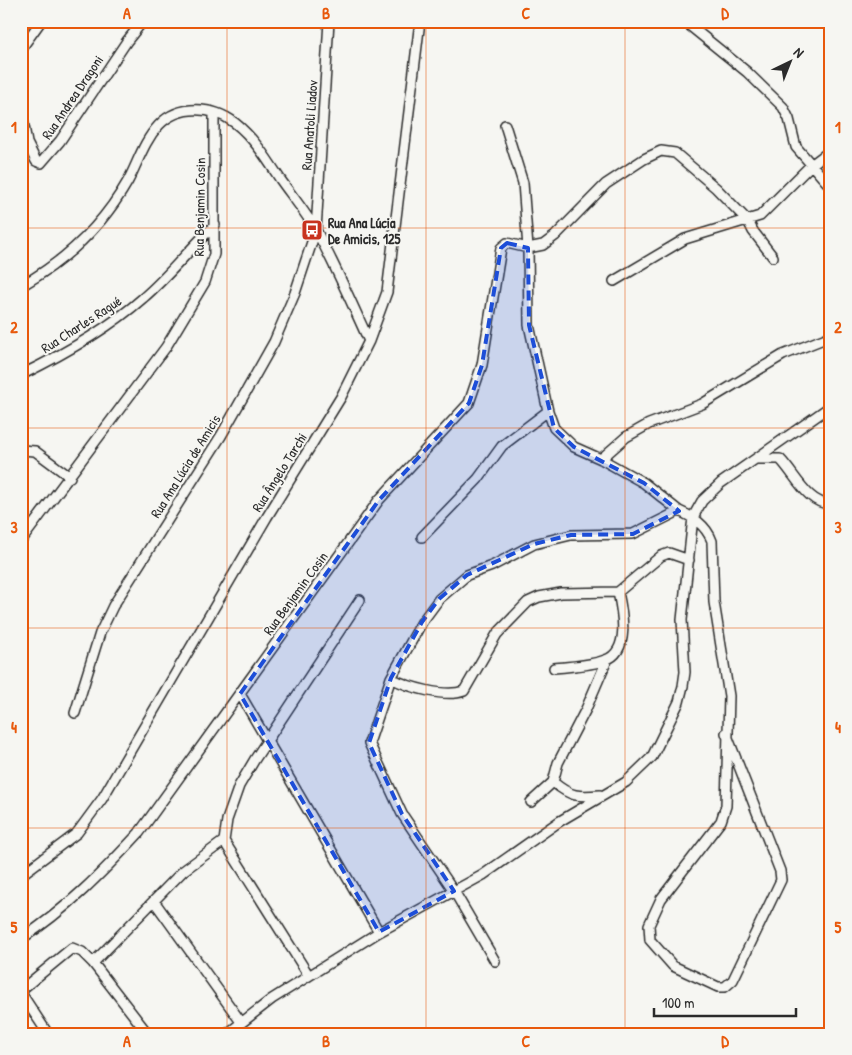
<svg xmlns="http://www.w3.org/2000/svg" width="852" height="1055" font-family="'Patrick Hand',sans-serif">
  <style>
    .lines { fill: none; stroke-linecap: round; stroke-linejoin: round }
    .minor-casing { stroke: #2b2b2b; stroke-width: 12 }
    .minor { stroke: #f6f6f2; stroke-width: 9 }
    .marked { fill: #1d4ed8; fill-opacity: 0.2; stroke: #1d4ed8; stroke-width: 4; stroke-dasharray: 10 6; stroke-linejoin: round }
    .grid { fill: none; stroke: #e8590c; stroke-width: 1; stroke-opacity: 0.55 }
    .labels { text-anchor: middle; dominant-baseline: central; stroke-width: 4; stroke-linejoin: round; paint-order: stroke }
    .street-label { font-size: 14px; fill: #2b2b2b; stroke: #f6f6f2 }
    .poi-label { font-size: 14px; font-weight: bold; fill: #2b2b2b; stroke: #f6f6f2; text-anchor: start }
    .neatline { fill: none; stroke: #e8590c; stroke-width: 2 }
    .grid-label { font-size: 16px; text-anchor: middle; font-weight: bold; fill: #e8590c }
  </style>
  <rect width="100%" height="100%" fill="#f6f6f2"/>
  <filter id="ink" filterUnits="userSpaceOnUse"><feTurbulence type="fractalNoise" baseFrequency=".02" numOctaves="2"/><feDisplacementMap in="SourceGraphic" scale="10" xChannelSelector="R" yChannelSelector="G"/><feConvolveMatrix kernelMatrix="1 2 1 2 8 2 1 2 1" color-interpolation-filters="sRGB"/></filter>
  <g filter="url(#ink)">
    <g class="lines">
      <g class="minor-casing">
        <path id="minor" d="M684 21 747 72 783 107 789 119 796 147 831 187
          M21 49 41 21
          M21 109 27 143 36 161 41 163 60 141 127 41 143 21
          M505 125 523 183 528 248 529 325 548 411 554 428 574 447 601 459 644 483 679 511
          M614 281 685 239 760 216 811 165 831 150
          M21 286C65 261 103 225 128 181 138 162 144 141 159 125 179 104 213 106 235 123 254 138 267 159 280 179 292 196 306 213 317 232 336 267 352 304 369 341
          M21 375C64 354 107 330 143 298 169 276 190 248 215 225
          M21 450 35 451 70 477
          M601 459 626 437 649 424 702 404 783 355 831 336
          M757 459H780C795 474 808 505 831 504
          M422 537 478 479 502 446 548 411
          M21 541 166 347 205 282 214 254V113
          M554 668C570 666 590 666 605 660 631 652 622 611 618 592
          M391 678C408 687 445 698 464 691L497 634 528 602 539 597 561 593 618 592 661 556 669 553 689 560
          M240 694 379 932
          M75 713 100 633 113 606 221 436 274 342 295 293 316 230 329 21
          M553 782C571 797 578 797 600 795
          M531 802 553 782 558 763 586 709 607 660
          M224 841 309 976
          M21 875 77 833 102 799 267 517 341 397 369 341 387 292 420 21
          M154 901 241 1022
          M21 939C66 910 103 872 139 833L379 500 469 403 482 365 501 248 507 243 528 248 543 245 555 236 606 184 644 159 661 151 675 153 716 188 748 221 753 231 773 257
          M495 961 454 891 402 814 369 743 391 678 422 622 439 599 467 575 492 566 534 544 571 535 633 534 679 511C693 517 706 525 712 541L714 602 729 696 726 806 721 821 661 899 649 925 650 940 673 966 718 987H725L733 980 781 880 780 871 726 733
          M93 963 148 1034
          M21 990 72 948 82 952 93 963 183 871 224 841 227 820 239 786 255 759 360 600
          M21 993 48 1034
          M227 1034 272 999 379 932 483 875 560 821 626 782 652 757 679 702 683 686 685 672 682 620 693 517 702 501 721 483 831 406"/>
      </g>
      <use href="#minor" class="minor"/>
    </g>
  </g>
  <path class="marked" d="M507 243 528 248 529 325 554 428 574 447 644 483 679 511 633 534 571 535 534 544 467 575 439 599 422 622 391 678 369 743 402 814 454 891 379 932 240 694 379 500 469 403 482 365 501 248Z"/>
  <path class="grid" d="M227 21V1034M426 21V1034M625 21V1034M21 228H831M21 428H831M21 628H831M21 828H831"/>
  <defs>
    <g id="bus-square" transform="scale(1.125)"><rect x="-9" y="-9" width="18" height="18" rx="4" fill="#c8321e" stroke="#f6f6f2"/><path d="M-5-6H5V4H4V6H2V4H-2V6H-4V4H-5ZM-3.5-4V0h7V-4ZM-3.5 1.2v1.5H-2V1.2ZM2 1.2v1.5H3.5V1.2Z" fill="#fff"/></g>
  </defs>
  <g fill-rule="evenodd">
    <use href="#bus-square" x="312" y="230"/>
  </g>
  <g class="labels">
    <g class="street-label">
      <text transform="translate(72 97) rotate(-56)">Rua Andrea Dragoni</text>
      <text transform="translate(309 125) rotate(-86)">Rua Anatoli Liadov</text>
      <text transform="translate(199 207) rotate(-89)">Rua Benjamin Cosin</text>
      <text transform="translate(81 324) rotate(-33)">Rua Charles Ragué</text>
      <text transform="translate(185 466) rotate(-58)">Rua Ana Lúcia de Amicis</text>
      <text transform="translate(279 472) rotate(-58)">Rua Ângelo Tarchi</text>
      <text transform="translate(295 593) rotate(-54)">Rua Benjamin Cosin</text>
    </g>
    <g class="poi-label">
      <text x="328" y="222">Rua Ana Lúcia<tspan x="328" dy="16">De Amicis, 125</tspan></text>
    </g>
  </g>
  <rect width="852" height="1055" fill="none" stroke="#f6f6f2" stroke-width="55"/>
  <g transform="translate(790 62) rotate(43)" stroke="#f6f6f2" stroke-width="4" paint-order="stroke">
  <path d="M0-4L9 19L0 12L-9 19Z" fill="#2b2b2b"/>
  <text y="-8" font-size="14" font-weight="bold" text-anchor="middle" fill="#2b2b2b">N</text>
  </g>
  <path d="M654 1008v8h142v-8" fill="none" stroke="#2b2b2b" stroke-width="2.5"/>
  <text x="662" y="1008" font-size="15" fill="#2b2b2b" stroke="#f6f6f2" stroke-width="4" paint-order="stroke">100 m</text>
  <rect x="28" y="28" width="796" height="1000" class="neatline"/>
  <g class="grid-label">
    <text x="127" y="19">A</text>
    <text x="326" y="19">B</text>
    <text x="526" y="19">C</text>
    <text x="725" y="19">D</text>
    <text x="14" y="133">1</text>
    <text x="838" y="133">1</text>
    <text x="14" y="333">2</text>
    <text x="838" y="333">2</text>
    <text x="14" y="533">3</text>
    <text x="838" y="533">3</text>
    <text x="14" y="733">4</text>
    <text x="838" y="733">4</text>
    <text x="14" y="933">5</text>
    <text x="838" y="933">5</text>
    <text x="127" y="1047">A</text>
    <text x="326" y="1047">B</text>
    <text x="526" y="1047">C</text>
    <text x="725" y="1047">D</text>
  </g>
</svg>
